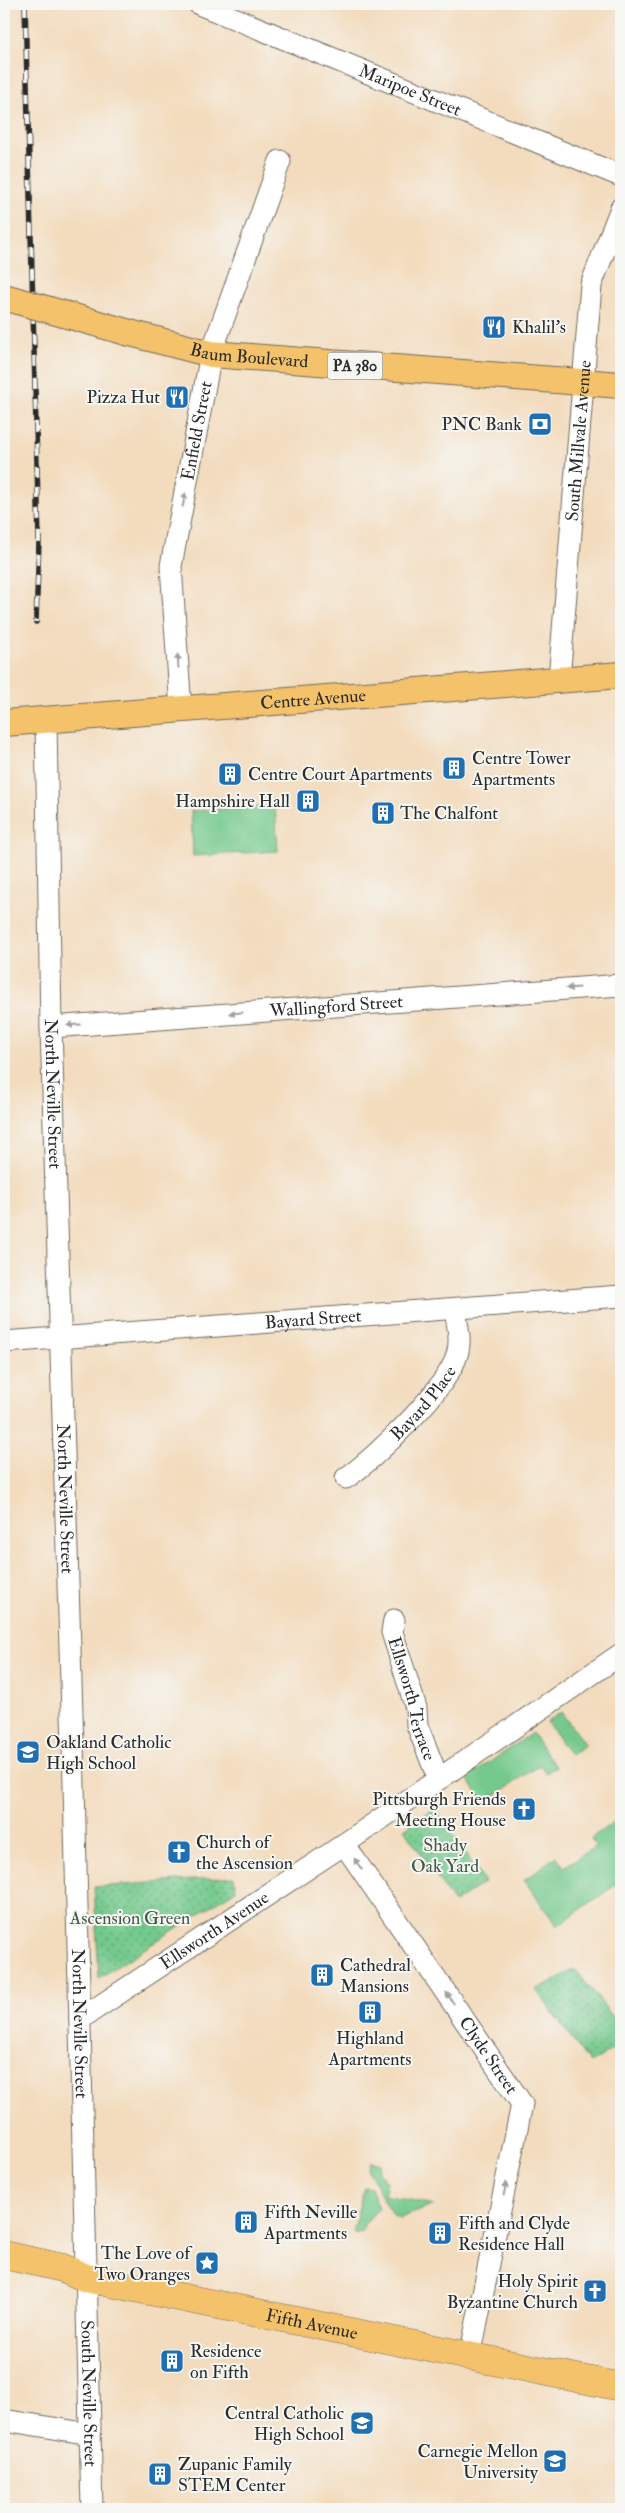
<svg xmlns="http://www.w3.org/2000/svg" width="625" height="2513" font-family="'IM FELL Double Pica',serif">
  <style>
    .green { fill: #74c98d; stroke: #507a5c }
    .park { fill: url(#park-dots); stroke: #507a5c }
    .lines { fill: none; stroke-linecap: round; stroke-linejoin: round }
    .minor-casing { stroke: #71695e; stroke-width: 23 }
    .major-casing { stroke: #71695e; stroke-width: 28 }
    .highway-casing { stroke: #71695e; stroke-width: 29 }
    .minor { stroke: #fff; stroke-width: 21 }
    .major { stroke: #f4c26a; stroke-width: 26 }
    .highway { stroke: #f4c26a; stroke-width: 28 }
    .rail-casing { stroke: #2b2b2b; stroke-width: 5.5 }
    .rail { stroke: #f6f6f2; stroke-width: 4; stroke-dasharray: 11; stroke-linecap: butt }
    .major-bridge-casing { stroke: #71695e; stroke-width: 28; stroke-linecap: butt }
    .major-bridge { stroke: #f4c26a; stroke-width: 26 }
    .oneway { fill: #a0a0a0 }
    .labels { text-anchor: middle; dominant-baseline: central; stroke-width: 4; stroke-linejoin: round; paint-order: stroke }
    .shield { fill: #f6f6f2; stroke: #686867; stroke-width: 1 }
    .shield-label { font-size: 16px; font-weight: bold; fill: #2b2b2b }
    .street-label { font-size: 18px; fill: #2b2b2b; stroke: #f6f6f2 }
    .poi-label { font-size: 18px; fill: #2b2b2b; stroke: #f6f6f2; text-anchor: start }
    .park-label { font-size: 18px; fill: #415a48; stroke: #f6f6f2 }
  </style>
  <defs>
    <pattern id="park-dots" width="8" height="8" patternUnits="userSpaceOnUse" patternTransform="scale(1.25)"><rect width="8" height="8" fill="#74c98d"/><path d="M2 2h.1M6 6h.1" fill="none" stroke="#5fa373" stroke-width="1.8" stroke-linecap="round"/></pattern>
  </defs>
  <rect width="100%" height="100%" fill="#f6f6f2"/>
  <filter id="ink" filterUnits="userSpaceOnUse"><feTurbulence type="fractalNoise" baseFrequency=".02" numOctaves="2"/><feDisplacementMap in="SourceGraphic" scale="10" xChannelSelector="R" yChannelSelector="G"/><feConvolveMatrix kernelMatrix="1 2 1 2 8 2 1 2 1" color-interpolation-filters="sRGB"/></filter>
  <filter id="wash" filterUnits="userSpaceOnUse"><feTurbulence type="fractalNoise" baseFrequency=".0096" numOctaves="4" result="noise"/><feDisplacementMap in="SourceGraphic" scale="20" xChannelSelector="R" yChannelSelector="G"/><feGaussianBlur stdDeviation="1.12" result="paint"/><feColorMatrix in="noise" values="0 0 0 0 0 0 0 0 0 0 0 0 0 0 0 0 0 1.4 0 .05"/><feComposite in="paint" operator="in"/></filter>
  <g filter="url(#wash)">
    <rect width="100%" height="100%" fill="#f3dcbe"/>
    <path class="green" d="M275 806 278 851 193 856 191 811Z
      M561 1712 585 1745 570 1755 547 1722Z
      M532 1733 556 1767 546 1773 540 1765 484 1803 467 1778Z
      M621 1817V1881L557 1926 524 1880 556 1856 564 1867 596 1846 591 1838Z
      M371 2162 381 2164 379 2175 383 2176 382 2180 387 2181 384 2195 434 2205 400 2218 392 2215 368 2170Z
      M364 2187 371 2188 379 2208 365 2223 361 2232 355 2234 353 2232Z"/>
    <path class="park" d="M435 1808 485 1882 454 1903 404 1829Z
      M234 1877 236 1890 99 1978 94 1887Z
      M575 1969 621 2027V2045L590 2063 536 1990Z"/>
  </g>
  <g filter="url(#ink)">
    <g class="lines">
      <g class="minor-casing">
        <g id="minor">
          <path id="s1" d="M199 4 621 176"/>
          <path id="s2" d="M559 680 591 285 621 208"/>
          <path id="s3" d="M181 710 171 566 211 354 280 161"/>
          <path id="s4" d="M46 719 51 1027 73 1746 92 2509"/>
          <path id="s5" d="M51 1027 621 985"/>
          <path id="s6" d="M4 1342 621 1296"/>
          <path id="s7" d="M346 1478C375 1459 448 1387 457 1355 462 1340 457 1325 455 1309"/>
          <path id="s8" d="M394 1620 392 1632 416 1708 417 1725 438 1778"/>
          <path id="s9" d="M344 1844 522 2104 470 2356"/>
          <path id="s10" d="M80 2019 334 1851 621 1654"/>
          <path d="M4 2420 90 2434"/>
        </g>
      </g>
      <g class="major-casing">
        <g id="major">
          <path id="s11" d="M130 333 211 354 621 385"/>
          <path id="s12" d="M4 723 621 675"/>
        </g>
      </g>
      <g class="highway-casing">
        <g id="highway">
          <path id="s13" d="M4 2255 63 2268 86 2278 621 2387"/>
        </g>
      </g>
      <use href="#minor" class="minor"/>
      <use href="#major" class="major"/>
      <use href="#highway" class="highway"/>
      <g class="rail-casing">
        <path id="rail" d="M25 4 39 541 36 622"/>
      </g>
      <use href="#rail" class="rail"/>
      <g class="major-bridge-casing">
        <path id="major-bridge" d="M4 297 130 333"/>
      </g>
      <use href="#major-bridge" class="major-bridge"/>
    </g>
    <defs><path id="oneway-solid" d="M-6-.8H1V-3.2L6.5 0L1 3.2V.8H-6Z" transform="scale(1.25)"/></defs>
    <g class="oneway">
      <use href="#oneway-solid" transform="translate(184 500) rotate(-79)"/>
      <use href="#oneway-solid" transform="translate(178 661) rotate(-94)"/>
      <use href="#oneway-solid" transform="translate(573 988) rotate(176)"/>
      <use href="#oneway-solid" transform="translate(236 1013) rotate(176)"/>
      <use href="#oneway-solid" transform="translate(74 1025) rotate(176)"/>
      <use href="#oneway-solid" transform="translate(358 1864) rotate(-124)"/>
      <use href="#oneway-solid" transform="translate(450 1998) rotate(-124)"/>
      <use href="#oneway-solid" transform="translate(505 2189) rotate(-78)"/>
    </g>
  </g>
  <defs>
    <g id="restaurant-square" transform="scale(1.25)"><rect x="-9" y="-9" width="18" height="18" rx="4" fill="#1f6fb2" stroke="#f6f6f2"/><path d="M-5-6h1v4h1v-4h1v4h1v-4h1v5L-1.5 .5V6h-2V.5L-5-1ZM5-6V6H3V1.5H1.5Q1.5-4 5-6Z" fill="#fff"/></g>
    <g id="bank-square" transform="scale(1.25)"><rect x="-9" y="-9" width="18" height="18" rx="4" fill="#1f6fb2" stroke="#f6f6f2"/><path d="M-6-4H6V4H-6ZM0-2.3a2.3 2.3 0 1 0 0 4.6a2.3 2.3 0 1 0 0-4.6Z" fill="#fff"/></g>
    <g id="building-square" transform="scale(1.25)"><rect x="-9" y="-9" width="18" height="18" rx="4" fill="#1f6fb2" stroke="#f6f6f2"/><path d="M-4-6H4V6H1V3H-1V6H-4ZM-2.5-4.3h1.7v1.8h-1.7ZM.8-4.3h1.7v1.8H.8ZM-2.5-1h1.7V.8h-1.7ZM.8-1h1.7V.8H.8Z" fill="#fff"/></g>
    <g id="school-square" transform="scale(1.25)"><rect x="-9" y="-9" width="18" height="18" rx="4" fill="#1f6fb2" stroke="#f6f6f2"/><path d="M0-5L7-2L0 1L-7-2ZM-4 1L0 2.5L4 1V4Q0 6-4 4Z" fill="#fff"/></g>
    <g id="church-square" transform="scale(1.25)"><rect x="-9" y="-9" width="18" height="18" rx="4" fill="#1f6fb2" stroke="#f6f6f2"/><path d="M-1.2-6h2.4v3.5h3.3v2.4h-3.3V6h-2.4V-.1h-3.3v-2.4h3.3Z" fill="#fff"/></g>
    <g id="sight-square" transform="scale(1.25)"><rect x="-9" y="-9" width="18" height="18" rx="4" fill="#1f6fb2" stroke="#f6f6f2"/><path d="M0-6L1.8-2.2L6-1.7L2.9 1.2L3.7 5.4L0 3.3L-3.7 5.4L-2.9 1.2L-6-1.7L-1.8-2.2Z" fill="#fff"/></g>
    <g id="university-square" transform="scale(1.25)"><rect x="-9" y="-9" width="18" height="18" rx="4" fill="#1f6fb2" stroke="#f6f6f2"/><path d="M0-5L7-2L0 1L-7-2ZM-4 1L0 2.5L4 1V4Q0 6-4 4Z" fill="#fff"/></g>
  </defs>
  <g fill-rule="evenodd">
    <use href="#restaurant-square" x="494" y="327"/>
    <use href="#restaurant-square" x="177" y="397"/>
    <use href="#bank-square" x="540" y="424"/>
    <use href="#building-square" x="454" y="768"/>
    <use href="#building-square" x="230" y="774"/>
    <use href="#building-square" x="308" y="801"/>
    <use href="#building-square" x="383" y="813"/>
    <use href="#school-square" x="28" y="1752"/>
    <use href="#church-square" x="524" y="1809"/>
    <use href="#church-square" x="179" y="1852"/>
    <use href="#building-square" x="322" y="1975"/>
    <use href="#building-square" x="370" y="2012"/>
    <use href="#building-square" x="246" y="2222"/>
    <use href="#building-square" x="440" y="2233"/>
    <use href="#sight-square" x="207" y="2263"/>
    <use href="#church-square" x="595" y="2291"/>
    <use href="#building-square" x="172" y="2361"/>
    <use href="#school-square" x="362" y="2423"/>
    <use href="#university-square" x="555" y="2461"/>
    <use href="#building-square" x="160" y="2474"/>
  </g>
  <g class="labels">
    <rect class="shield" x="327.5" y="352.5" width="55" height="27" rx="4"/>
    <g class="shield-label">
      <text x="355" y="366">PA 380</text>
    </g>
    <g class="street-label">
      <text stroke="none"><textPath href="#s1" startOffset="228">Maripoe Street</textPath></text>
      <text stroke="none"><textPath href="#s11" startOffset="122">Baum Boulevard</textPath></text>
      <text stroke="none"><textPath href="#s3" startOffset="282">Enfield Street</textPath></text>
      <text stroke="none"><textPath href="#s2" startOffset="240">South Millvale Avenue</textPath></text>
      <text stroke="none"><textPath href="#s12" startOffset="310">Centre Avenue</textPath></text>
      <text stroke="none"><textPath href="#s5" startOffset="286">Wallingford Street</textPath></text>
      <text stroke="none"><textPath href="#s4" startOffset="375">North Neville Street</textPath></text>
      <text stroke="none"><textPath href="#s6" startOffset="310">Bayard Street</textPath></text>
      <text stroke="none"><textPath href="#s7" startOffset="108">Bayard Place</textPath></text>
      <text stroke="none"><textPath href="#s4" startOffset="780">North Neville Street</textPath></text>
      <text stroke="none"><textPath href="#s8" startOffset="82">Ellsworth Terrace</textPath></text>
      <text stroke="none"><textPath href="#s10" startOffset="161">Ellsworth Avenue</textPath></text>
      <text stroke="none"><textPath href="#s4" startOffset="1305">North Neville Street</textPath></text>
      <text stroke="none"><textPath href="#s9" startOffset="256">Clyde Street</textPath></text>
      <text stroke="none"><textPath href="#s13" startOffset="316">Fifth Avenue</textPath></text>
      <text stroke="none"><textPath href="#s4" startOffset="1675">South Neville Street</textPath></text>
    </g>
    <g class="poi-label">
      <text x="512" y="327">Khalil's</text>
      <text x="160" y="397" text-anchor="end">Pizza Hut</text>
      <text x="522" y="424" text-anchor="end">PNC Bank</text>
      <text x="472" y="758">Centre Tower<tspan x="472" dy="21">Apartments</tspan></text>
      <text x="248" y="774">Centre Court Apartments</text>
      <text x="290" y="801" text-anchor="end">Hampshire Hall</text>
      <text x="400" y="813">The Chalfont</text>
      <text x="46" y="1742">Oakland Catholic<tspan x="46" dy="21">High School</tspan></text>
      <text x="506" y="1799" text-anchor="end">Pittsburgh Friends<tspan x="506" dy="21">Meeting House</tspan></text>
      <text x="196" y="1842">Church of<tspan x="196" dy="21">the Ascension</tspan></text>
      <text x="340" y="1965">Cathedral<tspan x="340" dy="21">Mansions</tspan></text>
      <text x="370" y="2038" text-anchor="middle">Highland<tspan x="370" dy="21">Apartments</tspan></text>
      <text x="264" y="2212">Fifth Neville<tspan x="264" dy="21">Apartments</tspan></text>
      <text x="458" y="2223">Fifth and Clyde<tspan x="458" dy="21">Residence Hall</tspan></text>
      <text x="190" y="2253" text-anchor="end">The Love of<tspan x="190" dy="21">Two Oranges</tspan></text>
      <text x="578" y="2281" text-anchor="end">Holy Spirit<tspan x="578" dy="21">Byzantine Church</tspan></text>
      <text x="190" y="2351">Residence<tspan x="190" dy="21">on Fifth</tspan></text>
      <text x="344" y="2413" text-anchor="end">Central Catholic<tspan x="344" dy="21">High School</tspan></text>
      <text x="538" y="2451" text-anchor="end">Carnegie Mellon<tspan x="538" dy="21">University</tspan></text>
      <text x="178" y="2464">Zupanic Family<tspan x="178" dy="21">STEM Center</tspan></text>
    </g>
    <g class="park-label">
      <text x="445" y="1845">Shady<tspan x="445" dy="21">Oak Yard</tspan></text>
      <text x="130" y="1918">Ascension Green</text>
    </g>
  </g>
  <rect width="625" height="2513" fill="none" stroke="#f6f6f2" stroke-width="20"/>
</svg>
